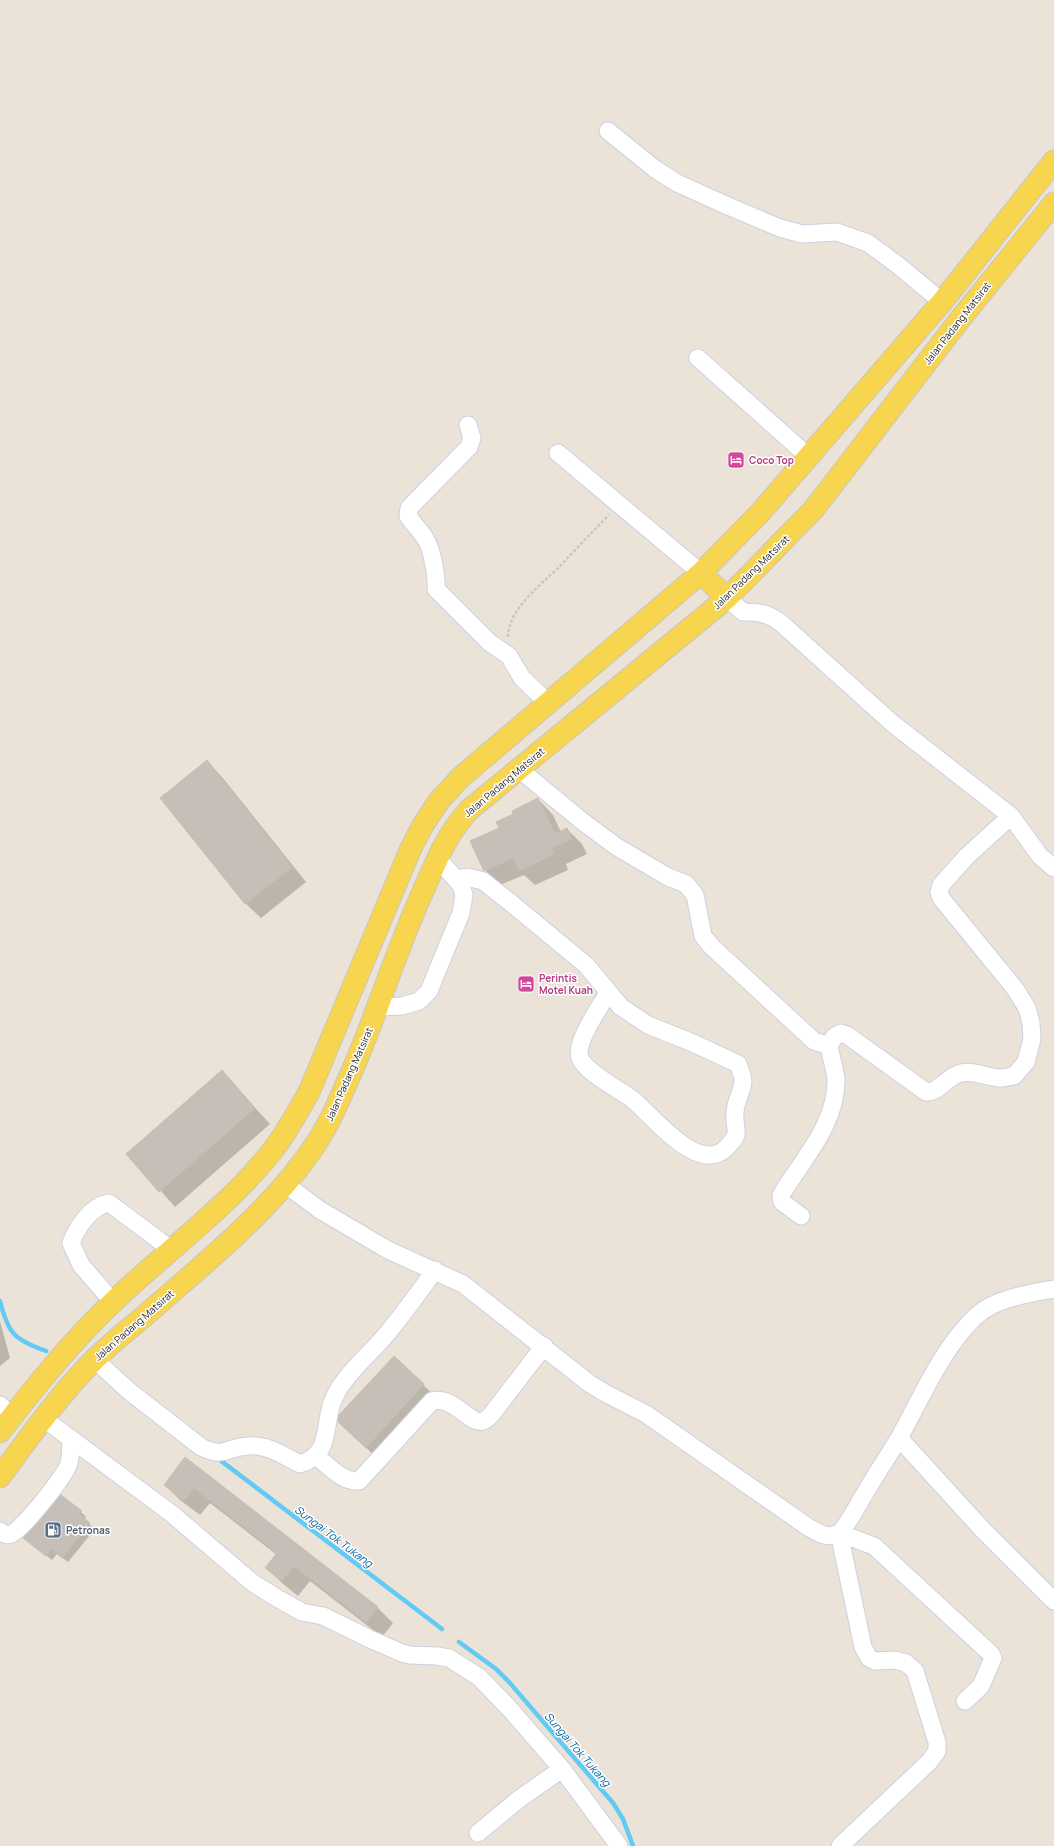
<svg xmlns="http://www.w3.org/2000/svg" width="1054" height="1846" font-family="Manrope,sans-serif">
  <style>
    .shadow { fill: #0003 }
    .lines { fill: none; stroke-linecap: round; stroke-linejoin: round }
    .stream { stroke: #61caf5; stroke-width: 4.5 }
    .building { fill: #c6bfb7; stroke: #c6bfb1 }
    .minor-casing { stroke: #ccd0e1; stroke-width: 19 }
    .major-casing { stroke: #c7c7c7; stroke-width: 23 }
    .path { stroke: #c7c7c7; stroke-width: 2.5; stroke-dasharray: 3 2; stroke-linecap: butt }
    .minor { stroke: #fff; stroke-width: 17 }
    .major { stroke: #f8d54e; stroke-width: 21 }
    .labels { text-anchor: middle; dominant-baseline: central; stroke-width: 3; stroke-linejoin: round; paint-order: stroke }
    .street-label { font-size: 10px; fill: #272727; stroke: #fff }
    .hotel-label { font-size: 10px; font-weight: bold; fill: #b23c85; stroke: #fff; text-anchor: start }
    .service-label { font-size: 10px; font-weight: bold; fill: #4e5e75; stroke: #fff; text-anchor: start }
    .water-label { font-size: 11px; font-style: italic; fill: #05659c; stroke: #fff }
  </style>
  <rect width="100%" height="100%" fill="#ebe3d7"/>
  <path class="shadow" d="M207 762 222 777 306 882 261 918 245 903Z
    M538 799 553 815 561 832 567 829 582 844 587 854 566 864 568 870 535 885 524 875 500 885 485 870 500 828 515 814Z
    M222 1072 270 1124 175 1207 128 1154Z
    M0 1321 10 1358 0 1366Z
    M394 1357 439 1400 381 1462 339 1422Z
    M186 1458 378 1608 393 1623 382 1637 310 1581 298 1596 282 1583 267 1568 277 1555 210 1503 200 1515 180 1500 165 1485Z
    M81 1512 86 1517 84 1520 95 1529 68 1562 57 1554 52 1560 30 1543Z"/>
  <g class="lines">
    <path class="stream" d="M0 1301C8 1334 15 1340 46 1351
      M216 1457 442 1629
      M459 1642 496 1669 509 1682 613 1803 623 1819 633 1846"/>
  </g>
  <path class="building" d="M207 760 292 867 245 904 160 798Z
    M538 798 555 834 567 828 572 839 551 848 554 854 519 871 513 858 484 871 470 841 499 828 496 822 513 814 512 811Z
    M222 1070 255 1108 159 1192 126 1154Z
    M394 1356 424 1384 366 1448 338 1422 339 1415Z
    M185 1457 378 1607 366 1622 294 1566 282 1581 265 1568 277 1553 194 1488 184 1501 164 1485Z
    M61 1495 82 1511 79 1514 90 1523 62 1558 52 1549 46 1556 23 1538Z"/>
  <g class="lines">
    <g class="minor-casing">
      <path id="minor" d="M608 131 655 169 677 183 728 206 780 228 802 234 837 232 868 243 899 266 942 302
        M698 358 809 457
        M468 425 472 438 469 447 409 508 408 516C413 524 420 530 425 538 432 548 437 577 436 589L489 642 509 656 522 678 548 703
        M558 453 701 573
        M519 769 582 821 617 847 668 877 686 884 695 895 703 936 712 947 814 1041 829 1046 834 1037 841 1033 847 1035 926 1092C939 1093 947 1076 961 1073 975 1070 988 1078 1002 1078 1006 1078 1010 1076 1014 1076L1026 1062 1032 1039 1031 1023 1027 1008 1016 990 941 898 939 892 941 885 967 856 1011 816 892 723 781 623C767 613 760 612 743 612L727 598
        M1011 816 1040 856 1054 868
        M456 879 467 877 483 881 511 903 586 965 621 1007 648 1025 693 1043 738 1064C740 1069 743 1076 743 1081 742 1093 735 1102 735 1113 734 1120 737 1129 736 1135 734 1140 729 1145 725 1149 697 1174 652 1115 632 1099 619 1089 586 1073 580 1058 574 1043 600 1007 608 993
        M378 1007 402 1006 419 1001 429 991 461 913 464 895 461 885 438 859
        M285 1184 320 1210 388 1250 463 1284 590 1384 605 1393 646 1414 808 1527C817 1532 828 1540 839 1533 847 1527 858 1504 864 1495 875 1475 888 1457 899 1438 922 1397 941 1350 975 1317 995 1298 1027 1294 1054 1289
        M801 1216 782 1202 781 1195C802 1160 837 1124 836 1079 835 1069 831 1057 829 1046
        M113 1302 81 1265 71 1243C77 1227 91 1206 109 1203L172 1250
        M94 1359 129 1391 201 1447C225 1459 226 1447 248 1446 267 1444 284 1456 300 1464 334 1453 322 1423 334 1398 345 1374 368 1356 385 1336 403 1315 419 1292 435 1270
        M0 1405 12 1417
        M43 1418 172 1514 253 1583 277 1598 302 1612 323 1616 370 1639 402 1653 410 1655 437 1656 449 1658 479 1677 509 1708 562 1769 619 1846
        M899 1438 982 1529 1054 1601
        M316 1456C329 1466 342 1482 359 1481L432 1401C453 1395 471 1426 483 1421 486 1420 489 1417 491 1415L544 1346
        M0 1531C4 1534 6 1536 11 1534 21 1531 67 1474 69 1463 71 1456 70 1447 71 1439
        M839 1533 863 1647 869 1658 875 1661 895 1660 906 1663 915 1671 937 1742V1751L929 1762 840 1846
        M839 1533 874 1546 991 1654 993 1658 981 1686 965 1701
        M478 1833 519 1799 562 1769"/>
    </g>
    <g class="major-casing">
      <path id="major" d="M701 573 727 598
        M0 1432C35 1387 71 1342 113 1302 164 1253 223 1211 269 1155 285 1136 297 1113 309 1092L411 848 423 825 439 801 461 777 701 573 759 514 942 302 1054 161
        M0 1477C30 1436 59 1395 94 1360 109 1345 125 1332 141 1319 202 1265 273 1210 317 1142 332 1120 341 1095 352 1071 378 1011 397 948 424 889 438 857 446 836 469 810L727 598 814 509 961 318 1054 203"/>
    </g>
    <path class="path" d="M508 637C508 609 542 584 560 566 576 549 592 532 609 515"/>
    <use href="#minor" class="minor"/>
    <use href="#major" class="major"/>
  </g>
  <defs>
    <g id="hotel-square" transform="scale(0.9)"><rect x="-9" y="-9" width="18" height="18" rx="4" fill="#d1479c" stroke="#fff"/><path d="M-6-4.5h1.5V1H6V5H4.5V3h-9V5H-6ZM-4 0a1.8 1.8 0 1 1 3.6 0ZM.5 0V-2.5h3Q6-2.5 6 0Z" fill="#fff"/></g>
    <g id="fuel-square" transform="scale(0.9)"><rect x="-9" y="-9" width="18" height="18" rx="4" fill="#5c6f8a" stroke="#fff"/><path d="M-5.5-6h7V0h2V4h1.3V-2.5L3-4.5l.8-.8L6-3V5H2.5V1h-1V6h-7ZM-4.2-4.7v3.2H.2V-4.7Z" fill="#fff"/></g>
  </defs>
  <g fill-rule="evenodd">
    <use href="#hotel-square" x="736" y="460"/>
    <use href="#hotel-square" x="526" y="984"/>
    <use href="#fuel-square" x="53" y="1530"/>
  </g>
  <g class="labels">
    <g class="street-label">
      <text transform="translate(957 323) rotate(-52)">Jalan Padang Matsirat</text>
      <text transform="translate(751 572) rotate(-44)">Jalan Padang Matsirat</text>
      <text transform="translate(504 782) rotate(-40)">Jalan Padang Matsirat</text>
      <text transform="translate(349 1074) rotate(-66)">Jalan Padang Matsirat</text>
      <text transform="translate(134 1325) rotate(-41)">Jalan Padang Matsirat</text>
    </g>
    <g class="hotel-label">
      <text x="749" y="460">Coco Top</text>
      <text x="539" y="978">Perintis<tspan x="539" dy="12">Motel Kuah</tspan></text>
    </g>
    <g class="service-label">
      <text x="66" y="1530">Petronas</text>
    </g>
    <g class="water-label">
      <text transform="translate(334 1536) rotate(37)">Sungai Tok Tukang</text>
      <text transform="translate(578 1749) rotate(49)">Sungai Tok Tukang</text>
    </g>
  </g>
</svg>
